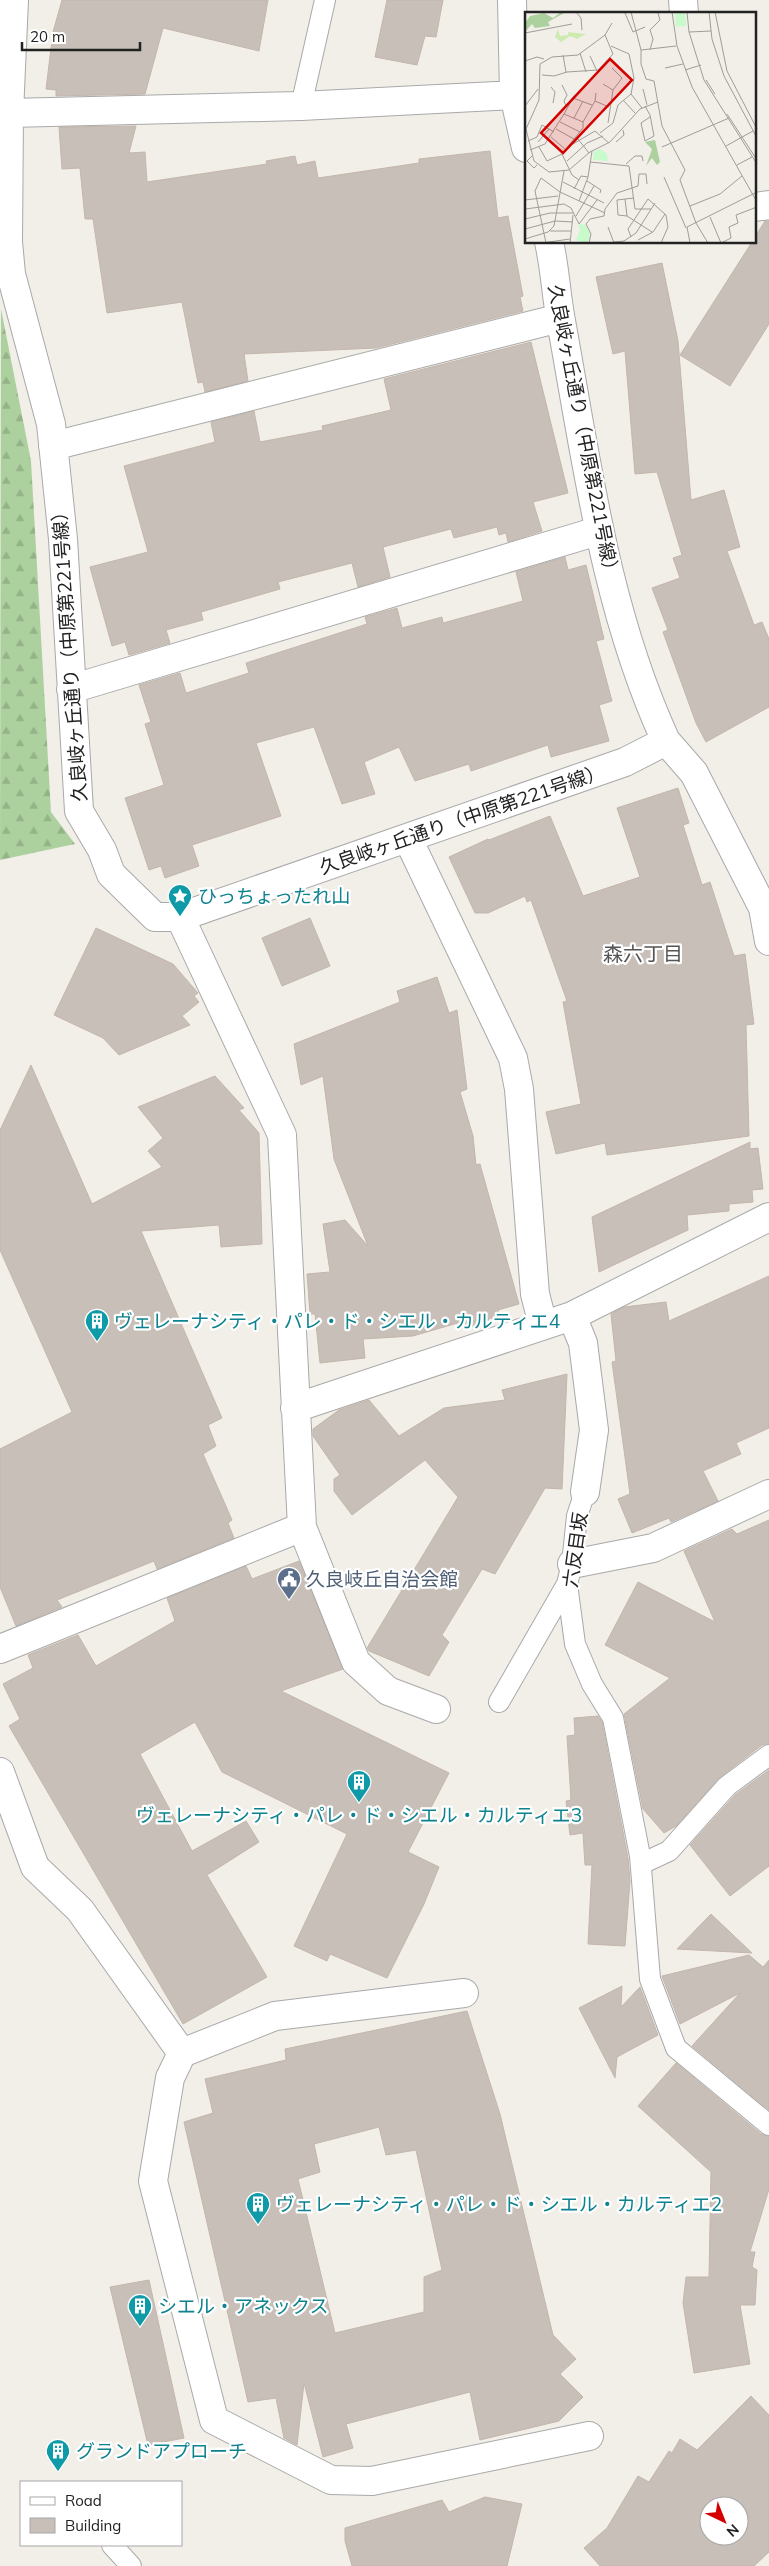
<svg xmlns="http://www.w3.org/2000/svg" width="769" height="2566" font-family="Mulish,'Noto Sans JP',sans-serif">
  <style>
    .forest { fill: url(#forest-firs) }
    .building { fill: #c7bfb8; stroke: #c4b6ab; fill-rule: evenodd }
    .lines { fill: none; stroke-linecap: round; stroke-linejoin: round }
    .lane-casing { stroke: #a9a9a9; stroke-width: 22 }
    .street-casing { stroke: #a9a9a9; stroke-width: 30 }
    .lane { stroke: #fff; stroke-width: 20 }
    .street { stroke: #fff; stroke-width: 28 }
    .labels { text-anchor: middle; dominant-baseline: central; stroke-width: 4.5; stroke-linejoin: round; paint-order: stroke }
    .street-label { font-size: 19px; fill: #222; stroke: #fff }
    .culture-label { font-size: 19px; fill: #0d838f; stroke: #fff; text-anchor: start }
    .service-label { font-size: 19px; fill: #4e5e75; stroke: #fff; text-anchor: start }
    .neighbourhood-label { font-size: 20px; fill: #555; stroke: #fff }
    .inset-road { fill: none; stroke: #9f9d99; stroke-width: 1 }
    .view { fill: #d40000; fill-opacity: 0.15; stroke: #d40000; stroke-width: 2.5 }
    .inset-edge { fill: none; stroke: #222; stroke-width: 2.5 }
  </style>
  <defs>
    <pattern id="forest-firs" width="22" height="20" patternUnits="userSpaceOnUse" patternTransform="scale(1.25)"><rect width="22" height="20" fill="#add19e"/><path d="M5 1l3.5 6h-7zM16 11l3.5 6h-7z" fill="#95b388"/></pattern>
  </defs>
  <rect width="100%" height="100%" fill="#f2efe9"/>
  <path class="forest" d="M1 309 31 461 51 812 75 844 0 860Z"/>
  <path class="building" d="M62 0H268L259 51 163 28 145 94 56 96V90L46 89 53 32Z
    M387 0H443L436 37 425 36 417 65 375 57Z
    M136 126 129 153 145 152 147 182 267 164 266 161 295 156 297 165 315 161 318 178 419 163V159L490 151 498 218 508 216 523 296 520 297 523 311 376 348 244 354 248 381 205 392 203 382 198 383 182 302 107 313 93 219H85L80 168 62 169 59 127Z
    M765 221H769V324L730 386 680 355 752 242H755V237Z
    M662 263 678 341 691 500 724 490 740 547 727 551 754 625 762 622 769 639V707L706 742 696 723 663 632 668 630 652 588 680 578 673 558 682 555 657 472 635 474 625 351 613 354 596 277Z
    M531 342 568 493 533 502 542 531 508 542 506 533 499 535 497 527 454 538 451 529 383 547 390 577 358 587 352 563 278 582 280 589 201 612 203 620 166 630 170 643 129 655 125 642 112 646 90 567 148 552 124 466 215 442 211 422 254 411 260 442 323 430 322 426 391 410 384 379Z
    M565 557 568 570 586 565 604 639 596 641 612 701 599 705 609 741 551 757 548 745 471 771 469 764 415 781 399 747 364 762 375 794 342 804 314 727 256 743 281 816 192 845 199 866 165 878 161 866 149 870 125 798 164 785 145 724 151 722 139 685 180 673 186 693 249 673 246 663 367 624 365 617 397 608 402 628 442 617 443 623 523 601 516 572Z
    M678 788 689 823 683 825 702 885 710 882 734 956 745 954 754 1024 746 1025 749 1136 607 1155 605 1143 556 1154 546 1112 581 1104 563 1002 567 1001 531 900 527 902 525 896 488 913H475L449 857 488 839 489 840 550 816 583 896 640 877 617 808Z
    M310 918 330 966 282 986 262 938Z
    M96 928 173 964 198 993 194 996 199 1002 182 1016 190 1025 119 1055 103 1038 54 1015Z
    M437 977 449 1013 457 1010 467 1089 460 1092 473 1136 476 1165 480 1164 519 1304 498 1310 501 1318 463 1329 461 1322 413 1336 363 1339 365 1358 320 1363 315 1314H310L307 1274 330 1272 323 1224 345 1220 368 1246 334 1159 323 1076 301 1085 294 1044 400 1002 397 991Z
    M31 1065 92 1204 162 1167 148 1151 163 1138 138 1107 215 1076 244 1108 239 1110 259 1133 262 1244 221 1247 219 1225 141 1231 222 1418 208 1425 216 1446 203 1454 232 1520 228 1523 234 1538 157 1569 154 1561 57 1600 62 1607 16 1626 0 1587V1449L72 1412 0 1250V1130Z
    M750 1142V1149L758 1148 763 1189 752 1190 753 1202 729 1204V1211L687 1215 688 1230 599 1272 592 1217Z
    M769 1276V1428L736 1443 741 1454 703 1471 718 1501 671 1522 669 1518 632 1533 618 1499 630 1494 612 1362 616 1361 611 1314 624 1307 666 1302 669 1321Z
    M567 1374 562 1489 545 1488 495 1574 482 1569 442 1635 449 1642 429 1676 369 1651 367 1648 458 1497 425 1460 352 1515 334 1491V1479L340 1475 313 1436V1429L339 1410 369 1400 399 1436 444 1408 505 1400 502 1390Z
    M769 1520V1743L762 1745 720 1777 676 1826 664 1833 643 1809 624 1714 670 1678 605 1645 638 1582 715 1622 684 1551 732 1529 737 1534Z
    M299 1561 343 1669 281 1691 449 1773 408 1852 439 1867 424 1904 387 1978 330 1954 327 1961 294 1946 347 1834 222 1772 195 1722 140 1754 192 1851 246 1821 259 1842 207 1875 267 1977 183 2024 9 1726 20 1719 3 1684 33 1668 28 1655 78 1635 96 1666 175 1621 167 1598 246 1566 252 1579Z
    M598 1716 602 1722 628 1858 630 1881 625 1946 588 1944 592 1865H585L583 1833 570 1835 566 1801 571 1800 567 1736 575 1735 574 1718Z
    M769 1770V1866L730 1896 690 1845 735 1795Z
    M711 1914 752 1953 677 1949Z
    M749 1955 763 1967 769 1960V2110L692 2046 740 1993 680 2024 662 1976Z
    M622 1986 621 2007 640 1987 658 2035 617 2057 615 2078 579 2008Z
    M467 2011 500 2114 553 2335 576 2359 560 2374 583 2397 559 2421 480 2440 470 2392 346 2424 353 2448 323 2457 304 2383 297 2445 284 2438 276 2398 248 2402 184 2122 213 2113 205 2079 286 2060 285 2049ZM379 2127 386 2155 416 2150 442 2270 424 2277V2312L335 2333 298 2179 320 2172 314 2144Z
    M676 2063 761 2134 769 2137V2189L750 2252H755L752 2267 757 2270 755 2305H740L750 2364 694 2373 683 2303 686 2277H709L711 2172 638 2106Z
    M149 2280 184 2438 148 2445 110 2287Z
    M751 2396 769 2415V2552L754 2566H600L584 2548 607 2528 638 2476 649 2482 669 2451 672 2453 680 2439 697 2450ZM709 2506H739V2536H709Z
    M485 2497 522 2504 507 2566H352L345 2541V2528L442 2500 449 2512Z"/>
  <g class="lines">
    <g class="lane-casing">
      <path id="lane" d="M301 106 325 0
        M585 1492 577 1516 572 1564 567 1584 575 1644 592 1684 613 1718 640 1856 650 1979 676 2048 769 2125
        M499 1702 567 1584
        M641 1864 669 1851 727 1786 769 1755
        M112 2545 131 2566"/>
    </g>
    <g class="street-casing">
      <path id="street" d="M14 0 9 113 8 242 11 274 51 424 63 539 79 811 102 850 111 874 155 917H180L625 762 666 741C605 609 587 463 561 321 556 295 555 268 549 242
        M512 0 514 95 526 148
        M683 0 684 14
        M9 113 301 106 514 95
        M755 207 769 205
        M53 446 560 318
        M71 689 598 531
        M666 741 694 773 763 908 769 941
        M408 839 513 1058 519 1089 535 1294 543 1325
        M180 917 282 1135 302 1527 356 1662 388 1691 436 1709
        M572 1316 583 1343 594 1430 585 1492
        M295 1408 572 1316 769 1217
        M572 1564 653 1548 769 1494
        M0 1649 302 1527
        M0 1772 35 1867 80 1910 182 2053
        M464 1993 275 2016 182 2053 170 2078 153 2181 214 2420 331 2480 372 2481 589 2436"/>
    </g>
    <use href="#lane" class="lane"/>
    <use href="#street" class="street"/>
  </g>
  <defs>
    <g id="sight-pin" transform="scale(1.25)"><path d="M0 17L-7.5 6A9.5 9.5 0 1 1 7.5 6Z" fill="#0f9aa8" stroke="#fff"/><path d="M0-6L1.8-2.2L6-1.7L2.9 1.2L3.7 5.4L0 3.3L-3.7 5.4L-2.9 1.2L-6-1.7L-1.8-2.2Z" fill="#fff"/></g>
    <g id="building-pin" transform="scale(1.25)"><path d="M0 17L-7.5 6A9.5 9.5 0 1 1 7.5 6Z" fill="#0f9aa8" stroke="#fff"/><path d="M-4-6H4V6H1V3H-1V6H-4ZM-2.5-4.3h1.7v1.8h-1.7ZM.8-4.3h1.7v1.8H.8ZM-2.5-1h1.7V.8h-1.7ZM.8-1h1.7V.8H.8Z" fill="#fff"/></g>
    <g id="civic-pin" transform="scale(1.25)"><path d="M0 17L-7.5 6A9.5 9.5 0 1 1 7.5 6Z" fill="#5c6f8a" stroke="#fff"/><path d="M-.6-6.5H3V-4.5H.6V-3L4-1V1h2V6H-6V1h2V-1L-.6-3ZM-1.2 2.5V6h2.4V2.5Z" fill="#fff"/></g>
  </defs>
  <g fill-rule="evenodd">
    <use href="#sight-pin" x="180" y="896"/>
    <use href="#building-pin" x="97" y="1321"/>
    <use href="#civic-pin" x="289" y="1579"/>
    <use href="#building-pin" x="359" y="1782"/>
    <use href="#building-pin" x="258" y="2204"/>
    <use href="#building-pin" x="140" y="2306"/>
    <use href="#building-pin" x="58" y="2451"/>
  </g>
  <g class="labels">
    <g class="street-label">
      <text transform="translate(584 432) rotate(79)">久良岐ヶ丘通り（中原第221号線）</text>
      <text transform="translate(69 652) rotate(-94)">久良岐ヶ丘通り（中原第221号線）</text>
      <text transform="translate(462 819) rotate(-19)">久良岐ヶ丘通り（中原第221号線）</text>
      <text transform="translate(575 1550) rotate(-82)">六反目坂</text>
    </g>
    <g class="culture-label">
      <text x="198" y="896">ひっちょったれ山</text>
      <text x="114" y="1321">ヴェレーナシティ・パレ・ド・シエル・カルティエ4</text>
      <text x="359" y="1815" text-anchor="middle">ヴェレーナシティ・パレ・ド・シエル・カルティエ3</text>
      <text x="276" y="2204">ヴェレーナシティ・パレ・ド・シエル・カルティエ2</text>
      <text x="158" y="2306">シエル・アネックス</text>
      <text x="76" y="2451">グランドアプローチ</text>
    </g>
    <g class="service-label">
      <text x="306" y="1579">久良岐丘自治会館</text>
    </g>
    <g class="neighbourhood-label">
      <text x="643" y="953">森六丁目</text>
    </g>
  </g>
  <g transform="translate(525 12)">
    <rect width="231" height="231" fill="#f2efe9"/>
    <path d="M33 17 35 24 43 23V20L61 22 52 27 45 24 36 30 30 25Z" fill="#cdebb0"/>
    <path d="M36 0H41L23 10 25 14 10 16 7 12 0 20V11L5 4 19 1 28 6ZM130 128 135 150 132 153 127 146 121 154 127 137 120 130Z" fill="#add19e"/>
    <path d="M150 0H160L161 14 151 15ZM75 137 82 142 83 149 68 148 69 139ZM52 208 54 212 60 213 65 221 64 228 60 231 51 228 55 218Z" fill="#c8facc"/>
    <path class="inset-road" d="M51 0 56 6 57 18M106 0 116 38V52L121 67 129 69 137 114 160 158 155 168 171 211 183 231M147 0 152 34 167 75 232 190M162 0 164 20 179 68 232 152M184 0 187 27 199 64 232 126M190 0 202 59 232 117M100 1 108 20 120 15M87 11 80 23 53 43 27 45 15 52 14 88 1 117 9 149 24 160 44 158 65 140 85 130 115 97 133 90M164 20 186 19M0 21 47 12M116 38 151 34M125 38 128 27 125 18 135 8 133 1M55 41 61 60M38 43 41 60M65 44 72 59M0 49 12 45 19 47M140 56 158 52M160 58 176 53M17 63 29 64 42 60 73 58 88 42 80 23M181 68 190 82M78 72 88 78 97 66 87 56M37 73 42 83 39 89 41 94M26 75 30 80 28 91M118 77 122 93M106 82 117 96M48 86 67 93M98 88 110 101M70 89 84 95M0 94 13 77M120 94 125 103 129 124 120 129 116 111 125 105M39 102 49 84M202 102 232 148M49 106 58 89M35 110 55 120M58 110 70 89 71 81M83 111 88 78M31 117 49 127M75 121 88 111 93 93 106 82 109 66 104 42 86 34M26 125 41 138M53 127 64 141M3 129 12 125 17 113 29 120M13 130 24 117M91 130 99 123 98 118M48 132 70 119 84 131M201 134 228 119M14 135 22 149 37 142M137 135 204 106M5 138 20 132 39 102 58 110V116L37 142 47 163 54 168M7 144 2 149 9 156 12 153M42 149 62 131 78 124M65 150 104 154 110 197H126M101 152 110 144H117L118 149M212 153 227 145M139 165 161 216M62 169 76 178 75 181M38 170 79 191M49 177 56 164 63 165 67 139M109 186 92 188 93 203 102 204 127 220M100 187 102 204M0 188 33 184M54 189 63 165M165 194 195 182 217 164M0 197 39 192 46 196 54 212 72 188M51 204 69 174M185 205 196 231 206 226 204 215 213 211 211 203 232 195M0 207 25 201H48M83 215 89 231M0 217 30 209 48 210M25 219H46M106 225 103 217 123 187 141 203 143 215 136 231M0 227 23 220 29 214 39 159M113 228 128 220 140 202M89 230 99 229 111 221 130 191M17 231 45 227M21 231 10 179 16 166 35 180 80 201M45 231 48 203M64 231 66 222 61 212 65 207 79 204 80 197 92 181 113 174 114 162H121L122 172M165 231 162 215 232 180"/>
    <path class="view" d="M85 47 107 68 38 141 16 121Z"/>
    <rect width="231" height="231" class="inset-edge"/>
  </g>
  <rect x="20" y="2481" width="162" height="65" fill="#ffffff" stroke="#a7a7a7"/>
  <rect x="30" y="2497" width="25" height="8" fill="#ffffff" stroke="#a7a7a7"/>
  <text x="65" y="2506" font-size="15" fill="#222222">Road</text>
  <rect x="30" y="2518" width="25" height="15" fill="#c7bfb8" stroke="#a7a7a7"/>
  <text x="65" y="2531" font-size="15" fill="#222222">Building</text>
  <g transform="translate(724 2521) rotate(137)"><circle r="24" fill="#ffffff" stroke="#a7a7a7"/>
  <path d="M0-4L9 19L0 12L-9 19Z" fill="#d40000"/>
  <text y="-8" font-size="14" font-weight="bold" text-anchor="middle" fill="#222222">N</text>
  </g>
  <path d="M22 42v8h118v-8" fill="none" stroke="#222222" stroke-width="2.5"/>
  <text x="30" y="42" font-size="15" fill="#222222" stroke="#ffffff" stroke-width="4" paint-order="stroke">20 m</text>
</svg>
